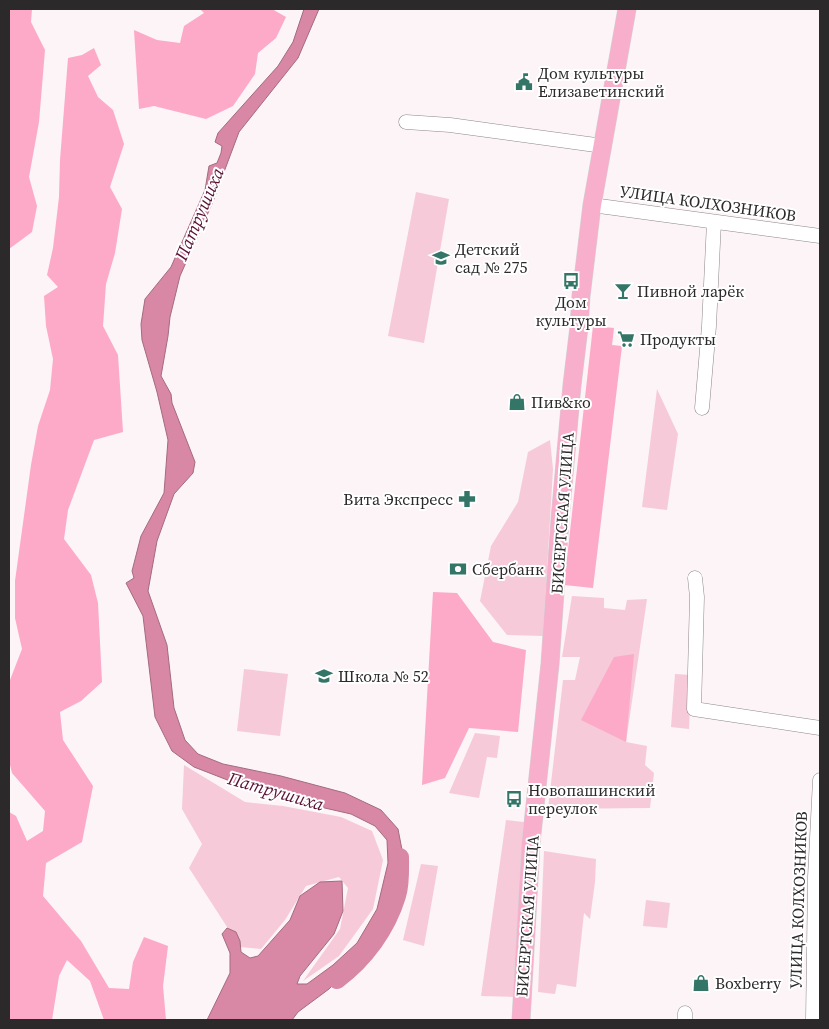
<svg xmlns="http://www.w3.org/2000/svg" width="829" height="1029" font-family="'Source Serif 4',serif">
  <style>
    .green { fill: #f6cad9 }
    .forest { fill: #fda9c8 }
    .water { fill: #d887a5; stroke: #a46b80 }
    .lines { fill: none; stroke-linecap: round; stroke-linejoin: round }
    .river { stroke: #d887a5; stroke-width: 18 }
    .minor-casing { stroke: #8e8789; stroke-width: 15 }
    .major-casing { stroke: #d5d4d4; stroke-width: 19 }
    .minor { stroke: #fff; stroke-width: 14 }
    .major { stroke: #f7afcc; stroke-width: 18 }
    .labels { text-anchor: middle; dominant-baseline: central; stroke-width: 4; stroke-linejoin: round; paint-order: stroke }
    .poi-label { font-size: 16px; fill: #2c292a; stroke: #fff; text-anchor: start }
    .street-label { font-size: 16px; fill: #2c292a; stroke: #fff }
    .water-label { font-size: 18px; font-style: italic; fill: #5a1234; stroke: #fff }
  </style>
  <rect width="100%" height="100%" fill="#fcf4f7"/>
  <path class="green" d="M416 192 449 199 424 343 388 336Z
    M657 389 678 434 667 510 642 507Z
    M550 440 553 469 543 636 507 635 480 601 491 546 518 502 528 452Z
    M572 596 604 598V608L625 610 627 600 647 599 626 742 647 746 645 765 654 773 650 808 548 809 563 680H575L580 657H562Z
    M244 669 288 674 280 736 237 731Z
    M675 674 691 675 689 729 671 727Z
    M475 733 500 736 497 758 487 757 479 798 449 793Z
    M184 765 245 802 283 806 341 817 372 831 383 860 373 909 339 956 303 981 340 929 348 888 339 877 306 886 285 920 261 949 240 947 189 868 202 844 182 809Z
    M506 820 524 822 515 997 481 996Z
    M544 851 596 859 595 882 590 919 584 913 576 987 557 984 555 994 538 992Z
    M421 864 438 866 424 946 403 940Z
    M646 900 670 903 667 928 643 926Z"/>
  <path class="forest" d="M9 9H32L31 22 45 50 39 122 29 177 37 206 32 232 9 249Z
    M200 9H272L286 17 276 38 258 53 255 74 233 106 206 119 154 106 139 109 134 30 157 40 180 43 184 26 204 13Z
    M94 48 101 65 88 76 98 97 113 110 124 144 110 187 122 209 115 253 106 284 103 326 118 355 123 432 94 440 68 510 64 539 91 575 98 603 102 682 81 701 60 712 63 740 93 786 82 842 46 863 43 896 81 941 109 988 129 989 133 962 144 937 168 946 163 986 166 1020H104L90 981 67 960 59 976 52 1020H9V812L16 816 27 841 43 831 45 811 12 773 9 761 10 680 22 649 15 618V581L31 465 38 426 50 390 53 359 46 326 44 296 58 287 47 275 53 248 59 197 60 160 68 58 82 55Z
    M593 326 614 328 612 345 622 346 593 588 564 585Z
    M433 592 457 593 493 642 526 650 518 732 469 728 445 778 422 785Z
    M634 654 626 742 581 720 614 657Z"/>
  <path class="water" d="M304 9H319L298 58 239 132 212 204 180 276 170 317 168 336 161 376 171 394 172 403 195 462 193 473 174 494 157 541 148 591 167 645 174 708 185 740 198 754 223 764 281 776 345 793 381 810 398 829 403 855 395 902 387 923 370 948 329 989 298 1012 292 1020H207L230 973V953L222 934 227 928 236 932 240 941 241 952 250 958 258 956 290 920 300 896 320 882 342 881 343 911 334 934 300 976 297 984H307L333 965 357 943 377 909 388 863 387 840 375 826 351 814 294 801 230 781 194 767 172 751 155 717 143 616 126 583 134 578 132 571 141 536 164 493 168 440 157 392 142 340 141 324 145 299 171 267 205 190 209 166 217 163 221 153 222 146 215 142 218 133 278 66 293 42Z"/>
  <g class="lines">
    <path class="river" d="M337 980C365 959 387 929 397 896 401 884 400 869 400 857"/>
    <g class="minor-casing">
      <path id="minor" d="M406 122 450 125 603 146
        M592 205 820 236
        M702 408 709 326 714 222
        M695 578 697 597 694 709 820 728
        M685 1020V1013
        M813 1020 815 877 820 780"/>
    </g>
    <g class="major-casing">
      <path id="major" d="M521 1020 531 843 550 664 560 519 572 385 579 327 581 296 592 205 627 9"/>
    </g>
    <use href="#minor" class="minor"/>
    <use href="#major" class="major"/>
  </g>
  <defs>
    <g id="civic-bare" transform="scale(1.35)"><path d="M-.6-6.5H3V-4.5H.6V-3L4-1V1h2V6H-6V1h2V-1L-.6-3ZM-1.2 2.5V6h2.4V2.5Z" fill="#337566" stroke="#fff" stroke-width="2.5" paint-order="stroke"/></g>
    <g id="school-bare" transform="scale(1.35)"><path d="M0-5L7-2L0 1L-7-2ZM-4 1L0 2.5L4 1V4Q0 6-4 4Z" fill="#337566" stroke="#fff" stroke-width="2.5" paint-order="stroke"/></g>
    <g id="bus-bare" transform="scale(1.35)"><path d="M-5-6H5V4H4V6H2V4H-2V6H-4V4H-5ZM-3.5-4V0h7V-4ZM-3.5 1.2v1.5H-2V1.2ZM2 1.2v1.5H3.5V1.2Z" fill="#337566" stroke="#fff" stroke-width="2.5" paint-order="stroke"/></g>
    <g id="bar-bare" transform="scale(1.35)"><path d="M-6-5H6L.8 .8V4.5H3.5V6h-7V4.5H-.8V.8Z" fill="#337566" stroke="#fff" stroke-width="2.5" paint-order="stroke"/></g>
    <g id="supermarket-bare" transform="scale(1.35)"><path d="M-6-5.5h2.5l.6 2H6L4.5 2H-2.5L-4.4-4H-6ZM-1.5 3.2a1.3 1.3 0 1 0 .1 0ZM3 3.2a1.3 1.3 0 1 0 .1 0Z" fill="#337566" stroke="#fff" stroke-width="2.5" paint-order="stroke"/></g>
    <g id="shop-bare" transform="scale(1.35)"><path d="M-5-2.5h2.3a2.7 3.5 0 0 1 5.4 0H5L5.5 6h-11ZM-1.5-2.5h3a1.5 2.3 0 0 0-3 0Z" fill="#337566" stroke="#fff" stroke-width="2.5" paint-order="stroke"/></g>
    <g id="pharmacy-bare" transform="scale(1.35)"><path d="M-2-6h4v4h4v4h-4v4h-4v-4h-4v-4h4Z" fill="#337566" stroke="#fff" stroke-width="2.5" paint-order="stroke"/></g>
    <g id="bank-bare" transform="scale(1.35)"><path d="M-6-4H6V4H-6ZM0-2.3a2.3 2.3 0 1 0 0 4.6a2.3 2.3 0 1 0 0-4.6Z" fill="#337566" stroke="#fff" stroke-width="2.5" paint-order="stroke"/></g>
  </defs>
  <g fill-rule="evenodd">
    <use href="#civic-bare" x="524" y="82"/>
    <use href="#school-bare" x="441" y="258"/>
    <use href="#bus-bare" x="571" y="281"/>
    <use href="#bar-bare" x="623" y="291"/>
    <use href="#supermarket-bare" x="626" y="339"/>
    <use href="#shop-bare" x="517" y="402"/>
    <use href="#pharmacy-bare" x="467" y="499"/>
    <use href="#bank-bare" x="458" y="569"/>
    <use href="#school-bare" x="324" y="676"/>
    <use href="#bus-bare" x="514" y="799"/>
    <use href="#shop-bare" x="701" y="983"/>
  </g>
  <g class="labels">
    <g class="poi-label">
      <text x="538" y="73">Дом культуры<tspan x="538" dy="18">Елизаветинский</tspan></text>
      <text x="455" y="249">Детский<tspan x="455" dy="18">сад № 275</tspan></text>
      <text x="637" y="291">Пивной ларёк</text>
      <text x="571" y="302" text-anchor="middle">Дом<tspan x="571" dy="18">культуры</tspan></text>
      <text x="640" y="339">Продукты</text>
      <text x="531" y="402">Пив&amp;ко</text>
      <text x="453" y="499" text-anchor="end">Вита Экспресс</text>
      <text x="472" y="569">Сбербанк</text>
      <text x="338" y="676">Школа № 52</text>
      <text x="528" y="790">Новопашинский<tspan x="528" dy="18">переулок</tspan></text>
      <text x="715" y="983">Boxberry</text>
    </g>
    <g class="street-label">
      <text transform="translate(708 203) rotate(8)">УЛИЦА КОЛХОЗНИКОВ</text>
      <text transform="translate(562 513) rotate(-86)">БИСЕРТСКАЯ УЛИЦА</text>
      <text transform="translate(798 900) rotate(-88)">УЛИЦА КОЛХОЗНИКОВ</text>
      <text transform="translate(527 916) rotate(-86)">БИСЕРТСКАЯ УЛИЦА</text>
    </g>
    <g class="water-label">
      <text transform="translate(199 214) rotate(-67)">Патрушиха</text>
      <text transform="translate(276 791) rotate(16)">Патрушиха</text>
    </g>
  </g>
  <rect width="829" height="1029" fill="none" stroke="#2c292a" stroke-width="20"/>
</svg>
